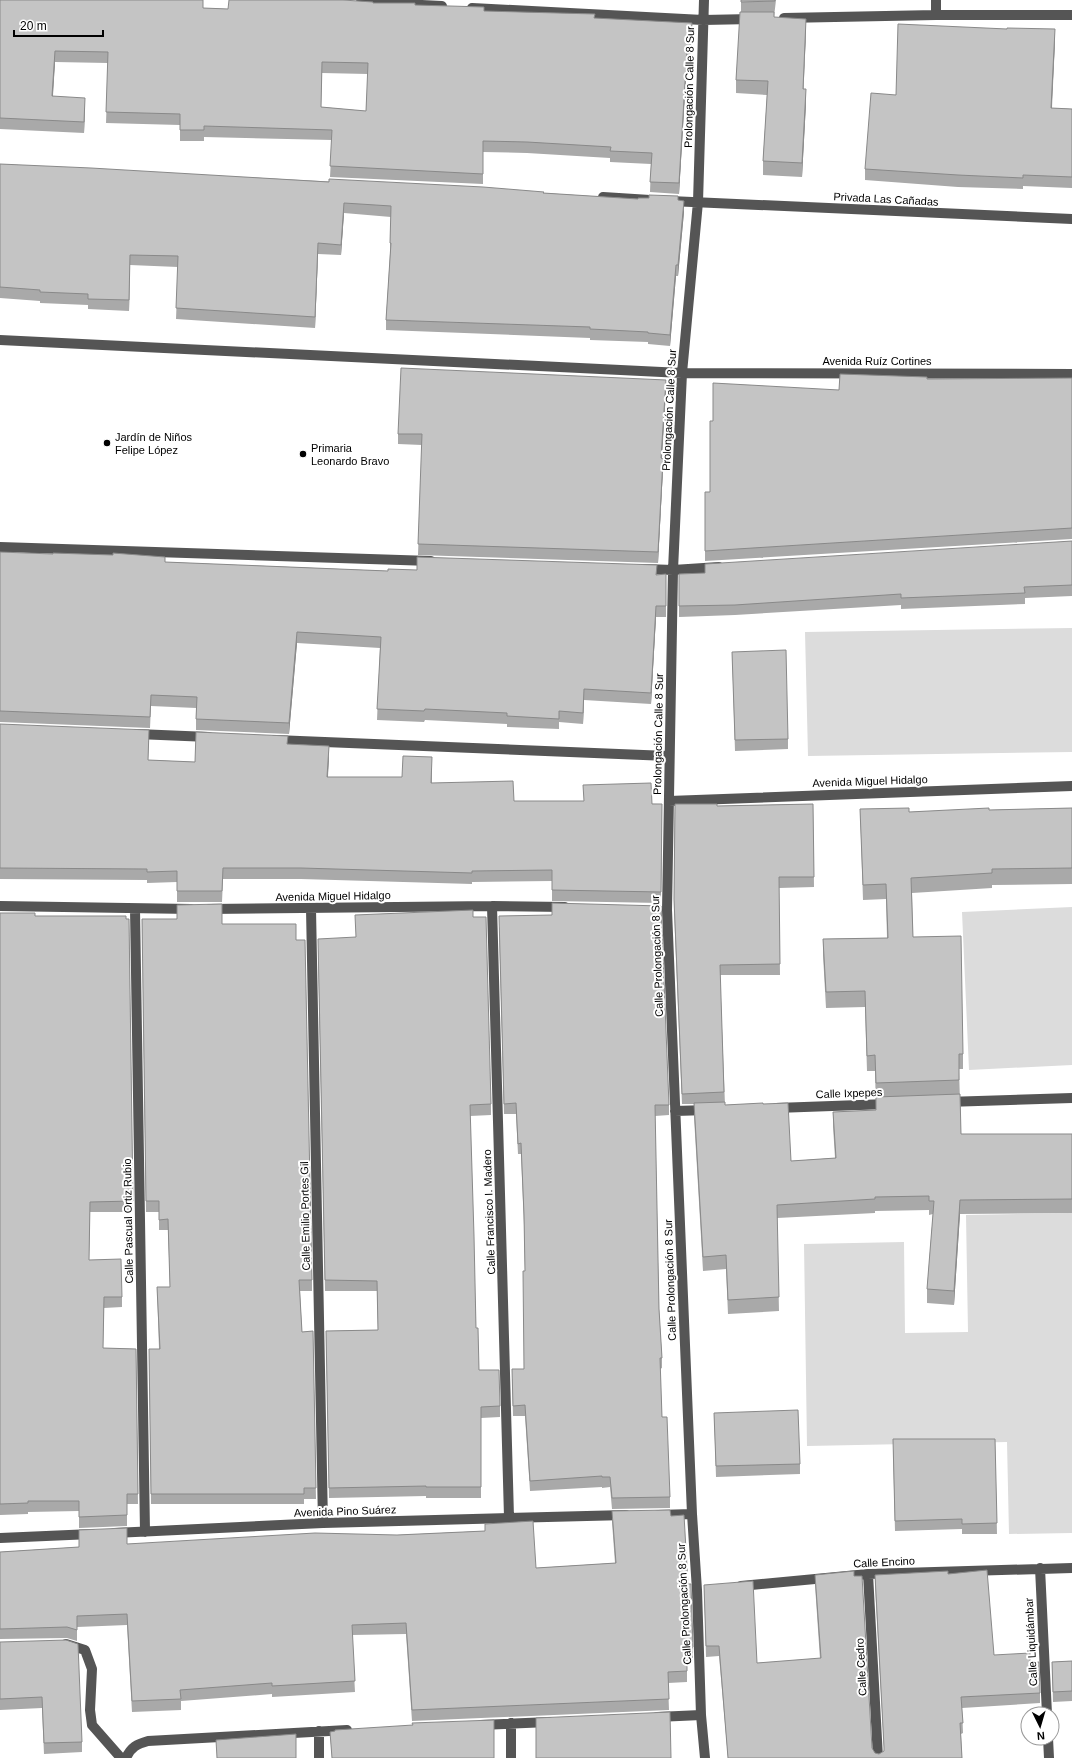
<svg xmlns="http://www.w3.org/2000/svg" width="1072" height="1758" font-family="Helvetica,sans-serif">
<rect width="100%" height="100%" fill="#fff"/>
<path fill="#dcdcdc" d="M1072,628v124l-264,4 -3,-124z
M1072,907v158l-103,5 -7,-158z
M1072,1213v320l-63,1 -2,-92 -200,4 -3,-202 100,-2 1,91 63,-1 -2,-117z"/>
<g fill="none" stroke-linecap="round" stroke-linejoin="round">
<path stroke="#555" stroke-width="10" d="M704,0l-6,202 -16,171 -9,197 -6,340 25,604 5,76 4,125 4,43
M361,2l81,4
M472,8l231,12 49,-1
M936,15v-15
M784,18l152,-3h136
M603,197l47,3
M670,201l402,18
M0,340l682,33 390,1
M0,547l431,14
M645,569l28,1 46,-3
M137,734l72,3
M275,740l393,16
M669,801l403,-15
M0,906l191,3
M492,906l17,611
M135,909l10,623
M209,909l283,-3 73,1
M311,909l12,614
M946,1102l126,-4
M776,1108l112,-4
M675,1111l33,-1
M658,1515l34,-1
M114,1533l209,-10 303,-8
M0,1538l92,-4
M1040,1568l7,146
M868,1574l10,184
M741,1586l127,-12 204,-6
M66,1644l19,6 7,19 -2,41 2,15 29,33
M657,1717l44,-2
M511,1723v35
M481,1725l68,-3
M319,1731v27
M1048,1738l1,20
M126,1758c5,-11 11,-14 22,-17l199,-11"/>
</g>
<path fill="#a9a9a9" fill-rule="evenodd" d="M0,0l228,9 145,-6 42,2 69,6 111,7 97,16 -2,26h-3l-8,134 -29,-2 1,-28 -41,-2v-4l-83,-5 -44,-1v32l-153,-7 2,-37 -128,-3v4h-24v-16l-74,-2 2,-60 -53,-1 -2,34 32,12 -1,25 -84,-4zM322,73l46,1 -2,37 -45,-4z
M741,0h35l-2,17 32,15 -3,57 3,14 -4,74 -39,-2v-14l4,-66 -31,-2v-13l5,-68z
M1055,41l-3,67 20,1v79l-49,-2v3l-65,-2 -93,-7v-11l31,-74z
M0,164l544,29 94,6 40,1 6,12 -6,64h-2l-6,70 -22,-2v-2l-58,-2v-2l-204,-8v-10l4,-66v-11l1,-26 -47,-4 -3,42 -23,-1 -3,74 -139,-9 2,-52 -48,-2 -1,46 -41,-2v-4l-48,-2v-2l-40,-3z
M1072,378v161l-367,22v-69h5l3,-71 126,-31 88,-11z
M666,391l-4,67 1,11 -5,94 -240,-8 4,-110 -24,-1v-10z
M1072,541v55l-47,2v6l-124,5v-4l-166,10 -56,2v-43l26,-1z
M0,552l165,10 223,9 29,-1 240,5 9,-1v43h-10l-5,87 -67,-4 -1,24 -24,-2v7l-52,-2v-3l-82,-4 -1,2 -47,-2 3,-72 -83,-5 -8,91 -93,-4v-22l-45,-2 -1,22 -150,-6z
M732,652l56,87v10l-53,2z
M0,724l149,17 -1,19 47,2 93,-18 41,13 -1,20h74l30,-9v15l82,18 148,3 -1,99 -109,-2v-20l-80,1v2l-171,-5h-78l-1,23h-45v-20l-30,1v-3l-147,-1z
M675,804l42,2 96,-2 1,83 -35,1 1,87h-60l5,130 38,-1 28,57 44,-3 -2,-32v-14l43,-2 -1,-39h-8l-2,-64 -39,1 -3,-53v-16l64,-1 -1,-39 -23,1 -3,-91 49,3 163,-4v76l-80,1v3l-80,5 1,44 50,117v15h-4l2,65h111v79l-112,1 -6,91 -27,-2v-14l6,-75 -4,1v-5l-54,1v2l-98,5 2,93 -51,3 -2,-45 -23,2 -9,-154v-13h-12l-8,-194z
M0,913l35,3 94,3 4,293h-43l-1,48 33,37v10l-18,1 -1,40 33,1 2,155h-11v22l-48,2v-17l-51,1v2l-28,1z
M473,917l18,187v11l-21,1 6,212 3,42 21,36v11l-19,1v80h-55v-2l-97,2 -3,-167 52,-1 -1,-39h-52l-7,-341 38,-13z
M142,919l80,5 74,16 16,340v11h-12l2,41 11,-1 3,168h-12v5h-153l-2,-155h10l-2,-62h13l-2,-57h-9v-18h-13z
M499,927l170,178v10l-14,1 4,193 3,49v10l-2,1 2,48 8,80v11l-58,1 -2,-22 -8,1v-1l-72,4 -5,-75h-12l-1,-36 12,-11 1,-98 -1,-46 -3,-71h-3l-2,-40h-12z
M714,1413l86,51v10l-84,3z
M995,1439l2,95h-35v-5l-67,2 -2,-81z
M612,1511l59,5 17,68 5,63v11h-6v24l-19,1 1,27 -257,11 -6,-87 -54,1 3,57 -83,5v-3l-91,7v9l-49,2 -5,-87 -50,2v14l-10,-3 -67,1v-87l127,-8 270,-9 88,-4v-7l51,44 79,-5 -3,-41z
M948,1574l46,81 36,8 10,30v10l-78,5 1,25 -2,1 1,24h-234l-9,-102 -13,1 -2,-72 53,78 63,-4 -5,-74v-10l57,173 3,5 4,1 5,-3v-2l-9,-164v-10z
M0,1642l82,100v10l-38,2 -2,-46 -42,2z
M1072,1661v40l-19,1 -1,-40z
M330,1732l164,26h-162z"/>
<path fill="#898989" d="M806,19v13l-3,70v-13z
M692,23v11l-2,26v-11z
M1055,29v12l-4,79v-12z
M687,49v11l-8,134v-11z
M55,51v11l-3,45v-11z
M806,89v14l-4,74v-14z
M85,98v10l-1,25v-11z
M684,201v11l-6,64v-11z
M344,203v10l-3,42v-10z
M318,243v11l-3,74v-11z
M130,255v10l-1,46v-11z
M676,265v11l-6,70v-11z
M666,380v11l-5,78v-11z
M663,459v10l-5,94v-11z
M656,606v11l-5,87v-11z
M297,632v11l-8,91v-11z
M584,689v11l-1,24v-11z
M329,746v11l-2,31v-11z
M960,1200v14l-6,91v-14z"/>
<path fill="#c4c4c4" stroke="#898989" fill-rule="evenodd" d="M0,0h203v8l25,1 1,-9h114l30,2v1h42v2l69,2v4l111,3 -1,4 98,5 -2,26h-3l-8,134 -29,-1 2,-29 -42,-2 1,-4 -84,-5 -44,-1v33l-153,-8 2,-36 -128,-4v4h-24v-16l-74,-2 2,-60 -53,-1 -3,45 33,2 -1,24 -84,-4zM322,62l46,1 -2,48 -45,-4z
M741,0h34v1l-34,1z
M740,12h34v5l32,2 -3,70h3l-4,74 -39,-2 5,-80 -32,-1z
M898,24l109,5v-1l48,1 -4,79 21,1v68l-49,-2v3l-65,-3 -93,-6 6,-76 25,2z
M0,164l91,4 238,14v-3l154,8 61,5 -1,1 95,6v-1h11v-3l29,1v4l6,1 -6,64h-2l-6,70 -22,-2v-1l-58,-3v-2l-204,-7 5,-77h-1l1,-37 -47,-3 -3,42 -23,-2 -3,74 -139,-9 2,-52 -48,-1 -1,45 -41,-1v-5l-48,-2v-2l-40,-3z
M401,368l265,12 -5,78 2,1 -5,93 -240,-8 4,-110h-24z
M840,374l87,3v2l145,-1v150l-367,23v-59h5v-71h3v-38l126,7z
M1072,541v44l-48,2 1,6 -124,5v-4l-166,11 -56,1v-32l26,-1v-9z
M0,552l53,2v-1l60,2v-2l52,4v5l223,9v-2l29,1v-13l240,8 -1,10 10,-1v32h-10l-5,87 -67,-4 -1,24 -24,-2v8l-52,-3v-3l-82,-4 -1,2 -47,-2 4,-72 -84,-5 -8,91 -93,-4 1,-22 -46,-2 -1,22 -150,-6z
M786,650l2,89 -53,1 -3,-88z
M0,724l149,6 -1,30 47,2 1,-30 92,4 -1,8 42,2 -2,31h75l1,-21 29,1 -1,26 82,-2 1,20h70l-1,-16 68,-2 1,21h10l-1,88 -109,-2v-20l-80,1v2l-171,-5h-78l-1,23h-45v-20l-30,1v-3l-147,-1z
M675,804h42v2l96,-2 1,73h-35l1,87 -60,1 4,127 -42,2 -8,-195z
M909,808v4l80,-4v2l83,-2v60l-80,1v4l-81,5 2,59 48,-1 2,118h-4v26l-83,3 -1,-28 -8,1 -2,-65 -39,1 -3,-53 65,-1 -2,-54 -23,1 -3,-76z
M552,903l109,3 8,199h-14l4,204 3,49h-2l2,59h5l3,80 -58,1 -2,-21h-8v-1l-72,5 -5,-76 -12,1 -1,-37h12l-1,-98h2l-1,-56 -3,-72 -3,1 -2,-41 -12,1 -5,-188 53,-1z
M222,904v20h74v16h9l7,340h-13l3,52 11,-1 3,157h-12v6h-153l-2,-145h11l-3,-62h13l-2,-68 -9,1v-19h-13l-4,-282h35v-14z
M473,910v7h13l5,187 -21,1 4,131 2,92h2l1,42h20l1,36 -19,1v80h-55v-1l-97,2 -3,-157 52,-1 -1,-49 -52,-1 -7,-341 38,-2 -1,-22z
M0,913h35v3h91v3h3l4,282 -43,1 -1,58 32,-1 1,38h-18l-1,51 33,1 2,145h-11v21l-48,2v-16h-51v2l-28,1z
M960,1094l1,40h111v65l-112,1 -6,91 -27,-2 7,-88h-5v-5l-54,1v2l-98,6 2,92 -51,3 -2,-45 -23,2 -9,-154 31,-1v3l38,-2v1l25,-1 3,58 45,-3 -3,-46 43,-2v-13z
M798,1410l2,54 -84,2 -2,-53z
M893,1439h102l2,84 -35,1v-5l-67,2z
M670,1510l1,6 13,-1 4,69h3l2,63h-6v24l-19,1 1,27 -257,11 -6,-87 -54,2 3,56 -83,5v-3l-92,7 1,9 -49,2 -5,-87 -50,2v14l-10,-3 -67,2v-77l79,-5v-17l48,-2v16l188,-11 82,2 88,-4v-7l48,-3 3,47 80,-5 -4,-52z
M987,1570l7,85 36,-2v10l9,-1 1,31 -79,4 2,26h-3l2,35h-234l-9,-112h-13l-2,-61 49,-4 4,82 64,-5 -6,-83 39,-4v5h8l10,172 3,5 4,1 5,-3v-4l-9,-172 73,-4v3z
M66,1640l12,4 4,98 -38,1 -2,-46 -42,2v-57z
M1072,1661v30l-19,1 -1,-30z
M670,1712l1,46h-135v-40z
M494,1720v38h-162l-2,-26 5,-1v-1l78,-5 -1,-2z
M296,1734v24h-79l-1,-18z"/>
<g fill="#000" stroke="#fff" stroke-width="1.5">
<circle cx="107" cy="443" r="4"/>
<circle cx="303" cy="454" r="4"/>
</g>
<g text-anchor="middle" stroke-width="4" stroke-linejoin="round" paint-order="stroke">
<g font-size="11" fill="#000" stroke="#fff">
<text transform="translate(689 87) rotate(-89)" y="4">Prolongación Calle 8 Sur</text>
<text transform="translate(886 199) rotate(3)" y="4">Privada Las Cañadas</text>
<text x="877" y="365">Avenida Ruíz Cortines</text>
<text transform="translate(669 410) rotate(-87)" y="4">Prolongación Calle 8 Sur</text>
<text transform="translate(658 734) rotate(-89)" y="4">Prolongación Calle 8 Sur</text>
<text transform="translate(870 781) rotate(-2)" y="4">Avenida Miguel Hidalgo</text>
<text transform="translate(333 896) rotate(-1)" y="4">Avenida Miguel Hidalgo</text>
<text transform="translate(657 956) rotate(-92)" y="4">Calle Prolongación 8 Sur</text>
<text transform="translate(849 1093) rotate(-2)" y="4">Calle Ixpepes</text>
<text transform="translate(489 1212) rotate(-92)" y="4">Calle Francisco I. Madero</text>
<text transform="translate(305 1216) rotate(-91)" y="4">Calle Emilio Portes Gil</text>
<text transform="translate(128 1221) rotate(-91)" y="4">Calle Pascual Ortiz Rubio</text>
<text transform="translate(670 1280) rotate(-92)" y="4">Calle Prolongación 8 Sur</text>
<text transform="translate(345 1511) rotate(-2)" y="4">Avenida Pino Suárez</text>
<text transform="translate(884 1562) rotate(-3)" y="4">Calle Encino</text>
<text transform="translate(684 1604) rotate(-93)" y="4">Calle Prolongación 8 Sur</text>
<text transform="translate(1031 1642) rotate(-93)" y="4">Calle Liquidámbar</text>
<text transform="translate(861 1667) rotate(-93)" y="4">Calle Cedro</text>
</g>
<g font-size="11" fill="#000" stroke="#fff" text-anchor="start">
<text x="115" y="441">Jardín de Niños<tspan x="115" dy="13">Felipe López</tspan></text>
<text x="311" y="452">Primaria<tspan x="311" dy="13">Leonardo Bravo</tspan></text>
</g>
</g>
<g transform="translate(1040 1726) rotate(175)"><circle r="19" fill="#ffffff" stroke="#999999"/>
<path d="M0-3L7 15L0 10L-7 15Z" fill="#000000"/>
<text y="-6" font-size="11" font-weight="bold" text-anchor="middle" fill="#000000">N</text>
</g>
<path d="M14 30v6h89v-6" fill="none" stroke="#000000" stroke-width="2"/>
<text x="20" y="30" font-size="12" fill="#000000" stroke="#ffffff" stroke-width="3" paint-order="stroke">20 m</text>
</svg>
